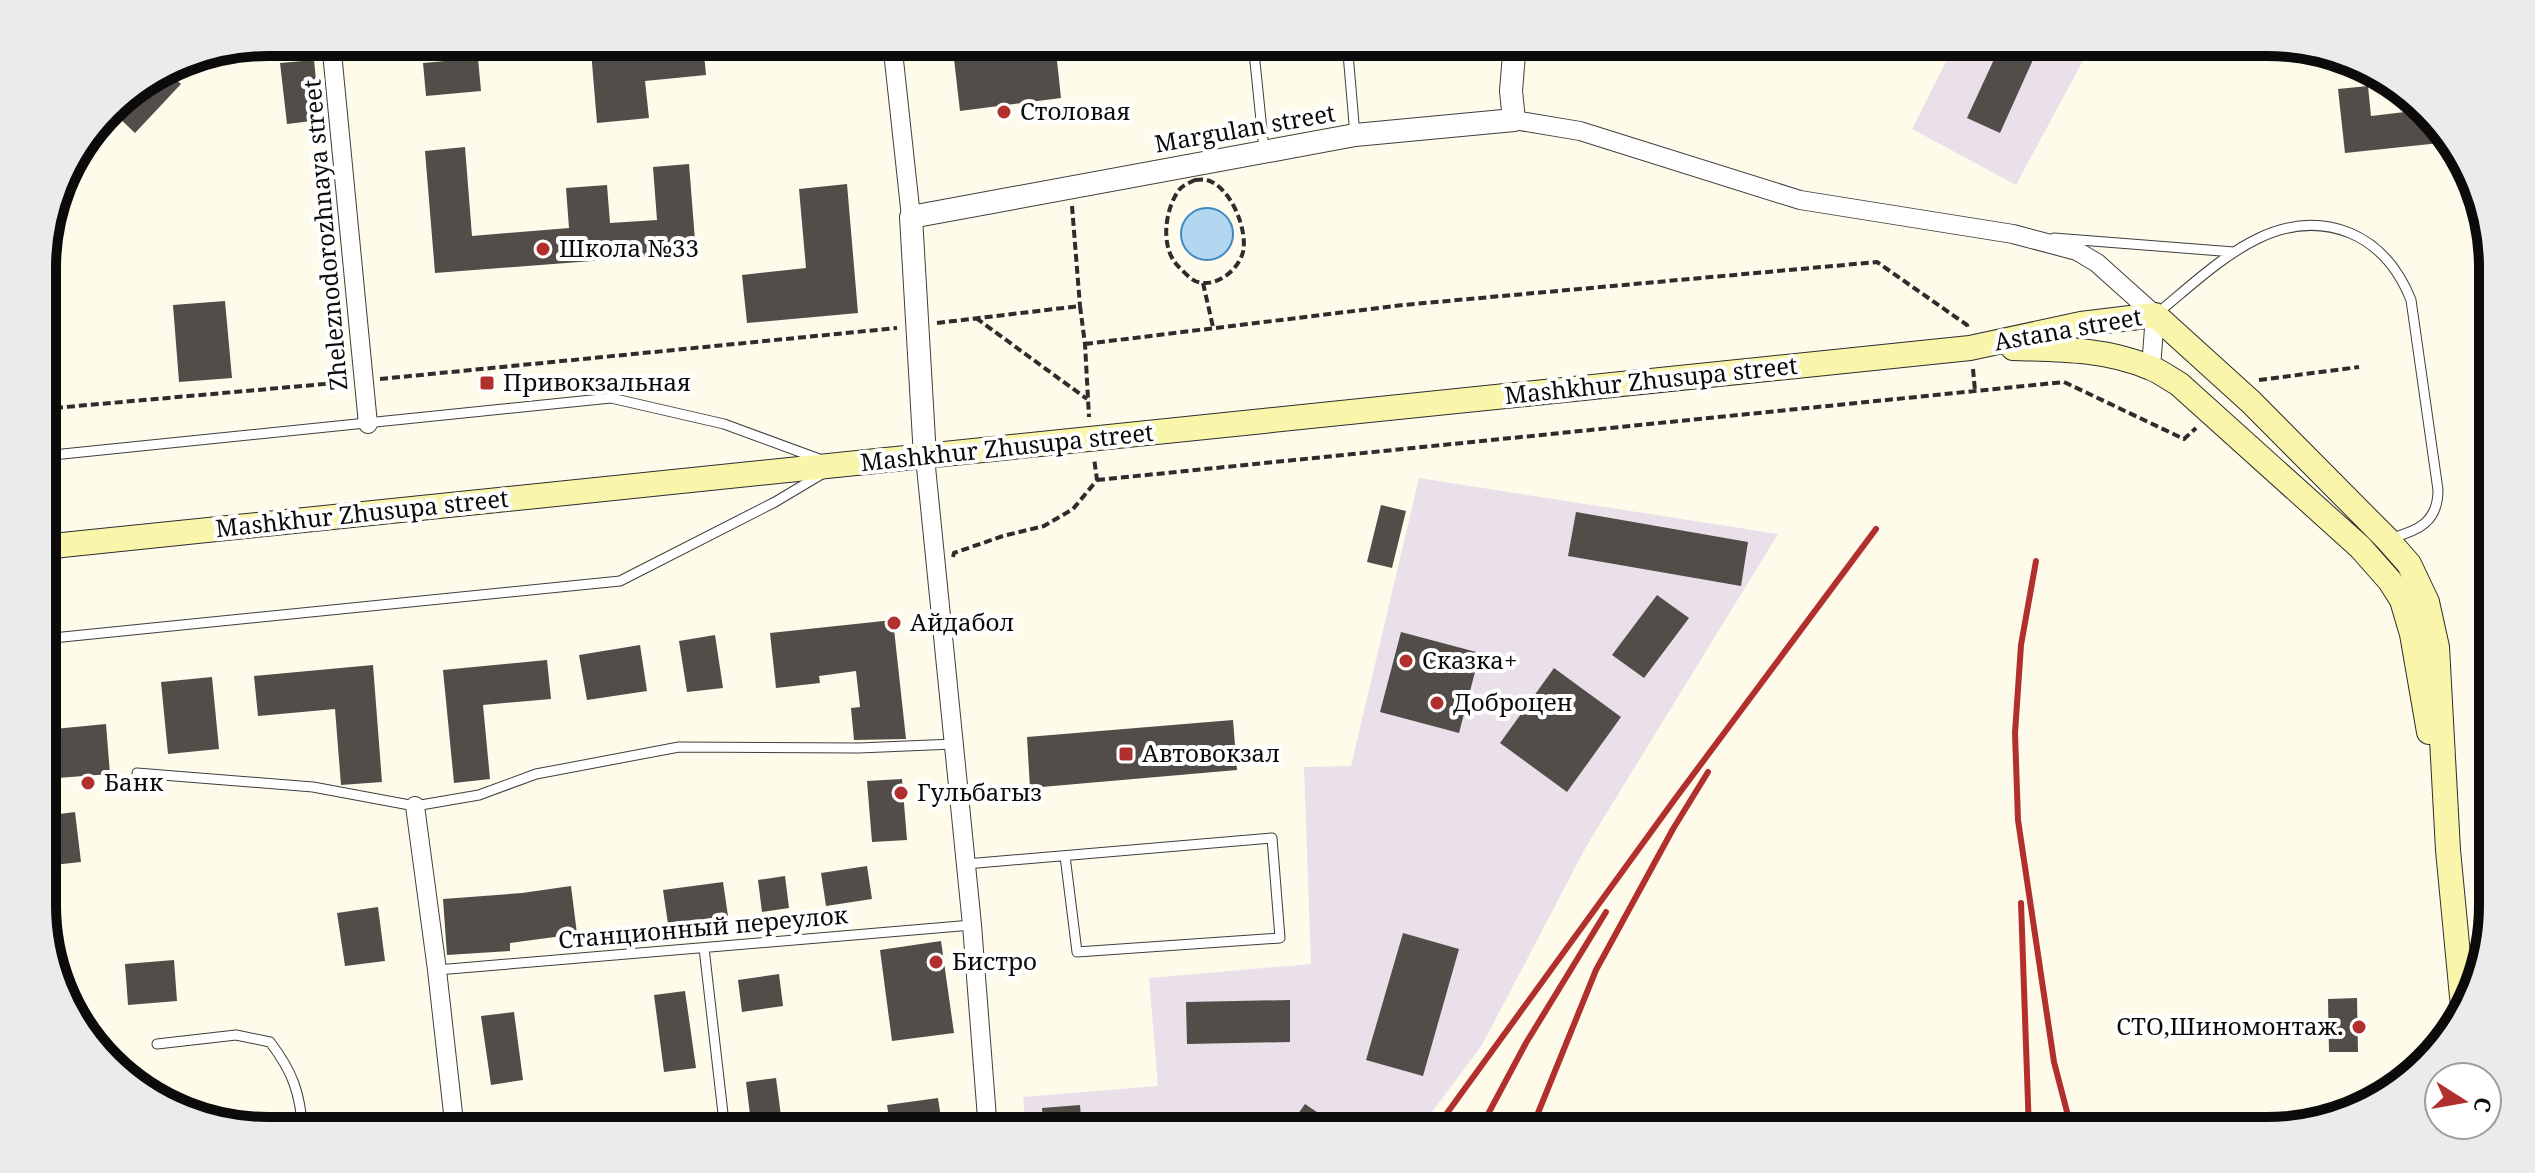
<svg xmlns="http://www.w3.org/2000/svg" width="2535" height="1173" font-family="'Noto Serif',serif">
<rect width="100%" height="100%" fill="#fefbeb"/>
<path fill="#e9e0ea" d="M1956,42h137l-77,143 -104,-56z
M1419,478l359,56 -191,311 -105,200 -64,86h-392l-3,-34 135,-11 -9,-108 162,-14 -7,-197 47,-1z"/>
<path fill="#b3d7f1" stroke="#3f87c3" stroke-width="2" d="M1181 234a26 26 0 1 1 52 0a26 26 0 1 1-52 0Z"/>
<path fill="#534d49" d="M661,42h42l3,33 -61,6 4,37 -52,5 -6,-72 70,-6z
M775,42h81v12l-79,7z
M952,42h103l6,56 -101,13z
M2002,42h39l-41,91 -33,-15z
M478,58l3,33 -55,5 -3,-33z
M314,60l6,60 -33,4 -7,-61z
M165,69l16,15 -46,49 -21,-20 27,-29z
M2368,86l3,30 34,-4 -2,-15 35,27 2,19 -95,10 -7,-64z
M465,147l7,89 97,-8 -3,-40 41,-3 3,38 47,-3 -4,-53 36,-3 7,89 -261,20 -10,-122z
M847,184l11,129 -111,10 -5,-48 64,-7 -7,-79z
M225,301l7,77 -53,4 -6,-77z
M1381,505l25,6 -14,57 -25,-6z
M1576,512l172,30 -7,44 -173,-30z
M1657,595l32,23 -45,60 -32,-23z
M893,620l13,119 -52,1 -3,-32 9,-1 -4,-36 -37,5 1,7 -44,5 -6,-55z
M1401,632l79,21 -21,80 -79,-21z
M715,635l8,53 -36,4 -8,-51z
M640,645l7,46 -60,9 -8,-45z
M547,660l4,39 -68,6 7,74 -36,4 -11,-113z
M373,665l9,117 -41,3 -6,-76 -77,7 -4,-40z
M1554,668l67,49 -54,75 -67,-49z
M212,677l7,72 -51,5 -7,-72z
M1233,720l4,50 -207,18 -3,-51z
M106,724l4,50 -66,5v-49z
M902,779l5,61 -35,2 -5,-61z
M75,812l6,50 -37,4v-50z
M867,866l5,33 -46,7 -5,-33z
M785,876l4,32 -27,4 -4,-32z
M723,882l5,34 -60,8 -5,-34z
M571,886l6,48 -67,9v8l-63,4 -4,-56 79,-6z
M378,907l7,54 -40,5 -8,-53z
M1403,933l56,16 -36,127 -57,-16z
M941,941l13,92 -62,8 -12,-91z
M174,960l3,41 -49,4 -3,-41z
M779,974l4,32 -41,6 -4,-32z
M685,991l11,77 -32,4 -10,-77z
M2357,998l1,54h-29l-1,-53z
M1290,1000v42l-103,2 -1,-42z
M514,1012l9,68 -32,5 -10,-69z
M776,1078l7,53h-31l-6,-49z
M938,1098l5,33h-52l-4,-26z
M1305,1104l40,27h-59z
M1080,1105l2,26h-38l-2,-23z"/>
<g fill="none" stroke-linecap="round" stroke-linejoin="round">
<defs>
<path id="service" d="M1253,42l11,108
M1347,42l8,93
M2054,238l180,14
M2155,315c55,-44 118,-113 195,-82 31,13 49,37 61,67l27,190c0,32 -20,41 -47,48
M43,456l568,-58 113,26 98,36
M43,639l577,-58 155,-79 47,-28
M137,773l176,14 102,19 64,-11 57,-21 143,-27 180,1 95,-4
M966,864l306,-26 8,100 -203,14 -12,-96
M704,948l21,183
M437,970l535,-45
M157,1044l79,-9 34,7c23,30 30,51 33,89"/>
<path id="minor" d="M331,42l37,382
M892,42l19,175
M1514,120l66,11 220,69 213,34 64,17 20,12 58,52 -4,53
M925,457l47,468 16,206
M415,806l22,164 18,161"/>
<path id="tertiary" d="M925,457l-14,-240 444,-82 159,-15 -3,-29 4,-49"/>
<path id="secondary" d="M2013,348c46,1 94,1 138,20 10,4 19,11 28,16l181,163 30,34 12,19 10,34 17,98
M43,547l1927,-199 111,-24 74,-9 96,87 136,137 22,25 18,38 10,45 11,203 15,157"/>
</defs>
<use href="#service" stroke="#3e3e3e" stroke-width="11"/>
<use href="#minor" stroke="#3e3e3e" stroke-width="20"/>
<use href="#tertiary" stroke="#3e3e3e" stroke-width="24"/>
<use href="#secondary" stroke="#2d2d2d" stroke-width="26"/>
<path stroke="#2d2d2d" stroke-width="4" stroke-dasharray="8 4" stroke-linecap="butt" d="M1195,180c4,0 8,-1 12,0 24,7 41,50 36,72 -5,19 -28,37 -48,29 -6,-3 -13,-11 -18,-16 -17,-19 -12,-56 2,-75 4,-5 10,-7 16,-10z
M1072,206l8,100
M1203,283l10,44
M976,318l111,81
M937,323l143,-17 5,38 4,73
M1085,344l318,-39 474,-43 90,63 1,4
M1973,369l2,22
M380,379l517,-51
M2259,380l100,-13
M43,409l304,-27
M1097,480l967,-98 120,57 12,-11
M953,557l1,-4 49,-17 41,-10 29,-17 24,-29 -3,-22"/>
<use href="#service" stroke="#fff" stroke-width="9"/>
<use href="#minor" stroke="#fff" stroke-width="18"/>
<use href="#tertiary" stroke="#fff" stroke-width="22"/>
<use href="#secondary" stroke="#f9f5aa" stroke-width="24"/>
<path stroke="#b12f2d" stroke-width="6" d="M2036,561l-15,84 -6,88 3,87 36,242 18,69
M2021,903l8,228
M1434,1131l241,-332 201,-270
M1479,1131l47,-88 80,-131
M1533,1131l5,-18 58,-143 77,-141 35,-57"/>
</g>
<g fill="#b12f2d" stroke="#fff" stroke-width="3">
<circle cx="1004" cy="112" r="8"/>
<circle cx="543" cy="249" r="8"/>
<rect x="479" y="375" width="16" height="16" rx="4"/>
<circle cx="894" cy="623" r="8"/>
<circle cx="1406" cy="661" r="8"/>
<circle cx="1437" cy="703" r="8"/>
<rect x="1118" y="746" width="16" height="16" rx="4"/>
<circle cx="88" cy="783" r="8"/>
<circle cx="901" cy="793" r="8"/>
<circle cx="936" cy="962" r="8"/>
<circle cx="2359" cy="1027" r="8"/>
</g>
<g text-anchor="middle" stroke-width="8" stroke-linejoin="round" paint-order="stroke">
<g font-size="24" fill="#0b0b0b" stroke="#fff" text-anchor="start">
<text x="1020" y="120">Столовая</text>
<text x="559" y="257">Школа №33</text>
<text x="503" y="391">Привокзальная</text>
<text x="910" y="631">Айдабол</text>
<text x="1422" y="669">Сказка+</text>
<text x="1453" y="711">Доброцен</text>
<text x="1142" y="762">Автовокзал</text>
<text x="104" y="791">Банк</text>
<text x="917" y="801">Гульбагыз</text>
<text x="952" y="970">Бистро</text>
<text x="2343" y="1035" text-anchor="end">СТО,Шиномонтаж.</text>
</g>
<g font-size="24" fill="#0b0b0b" stroke="#fff">
<text transform="translate(1245 129) rotate(-10)" y="8">Margulan street</text>
<text transform="translate(326 235) rotate(-95)" y="8">Zheleznodorozhnaya street</text>
<text transform="translate(2068 330) rotate(-10)" y="8">Astana street</text>
<text transform="translate(1651 381) rotate(-6)" y="8">Mashkhur Zhusupa street</text>
<text transform="translate(1007 448) rotate(-6)" y="8">Mashkhur Zhusupa street</text>
<text transform="translate(362 514) rotate(-6)" y="8">Mashkhur Zhusupa street</text>
<text transform="translate(703 928) rotate(-5)" y="8">Станционный переулок</text>
</g>
</g>
<path d="M0 0H2535V1173H0ZM268 56H2267A212 212 0 0 1 2479 268V905A212 212 0 0 1 2267 1117H268A212 212 0 0 1 56 905V268A212 212 0 0 1 268 56Z" fill="#ebebeb" fill-rule="evenodd"/>
<path fill="none" stroke="#0b0b0b" stroke-width="10" d="M268 56H2267A212 212 0 0 1 2479 268V905A212 212 0 0 1 2267 1117H268A212 212 0 0 1 56 905V268A212 212 0 0 1 268 56Z"/>
<g transform="translate(2463 1101) rotate(101)"><circle r="38" fill="#ffffff" stroke="#9d9d9d" stroke-width="2"/>
<path d="M0-6L14 30L0 20L-14 30Z" fill="#b12f2d"/>
<text y="-12" font-size="22" font-weight="bold" text-anchor="middle" fill="#0b0b0b">С</text>
</g>
</svg>
